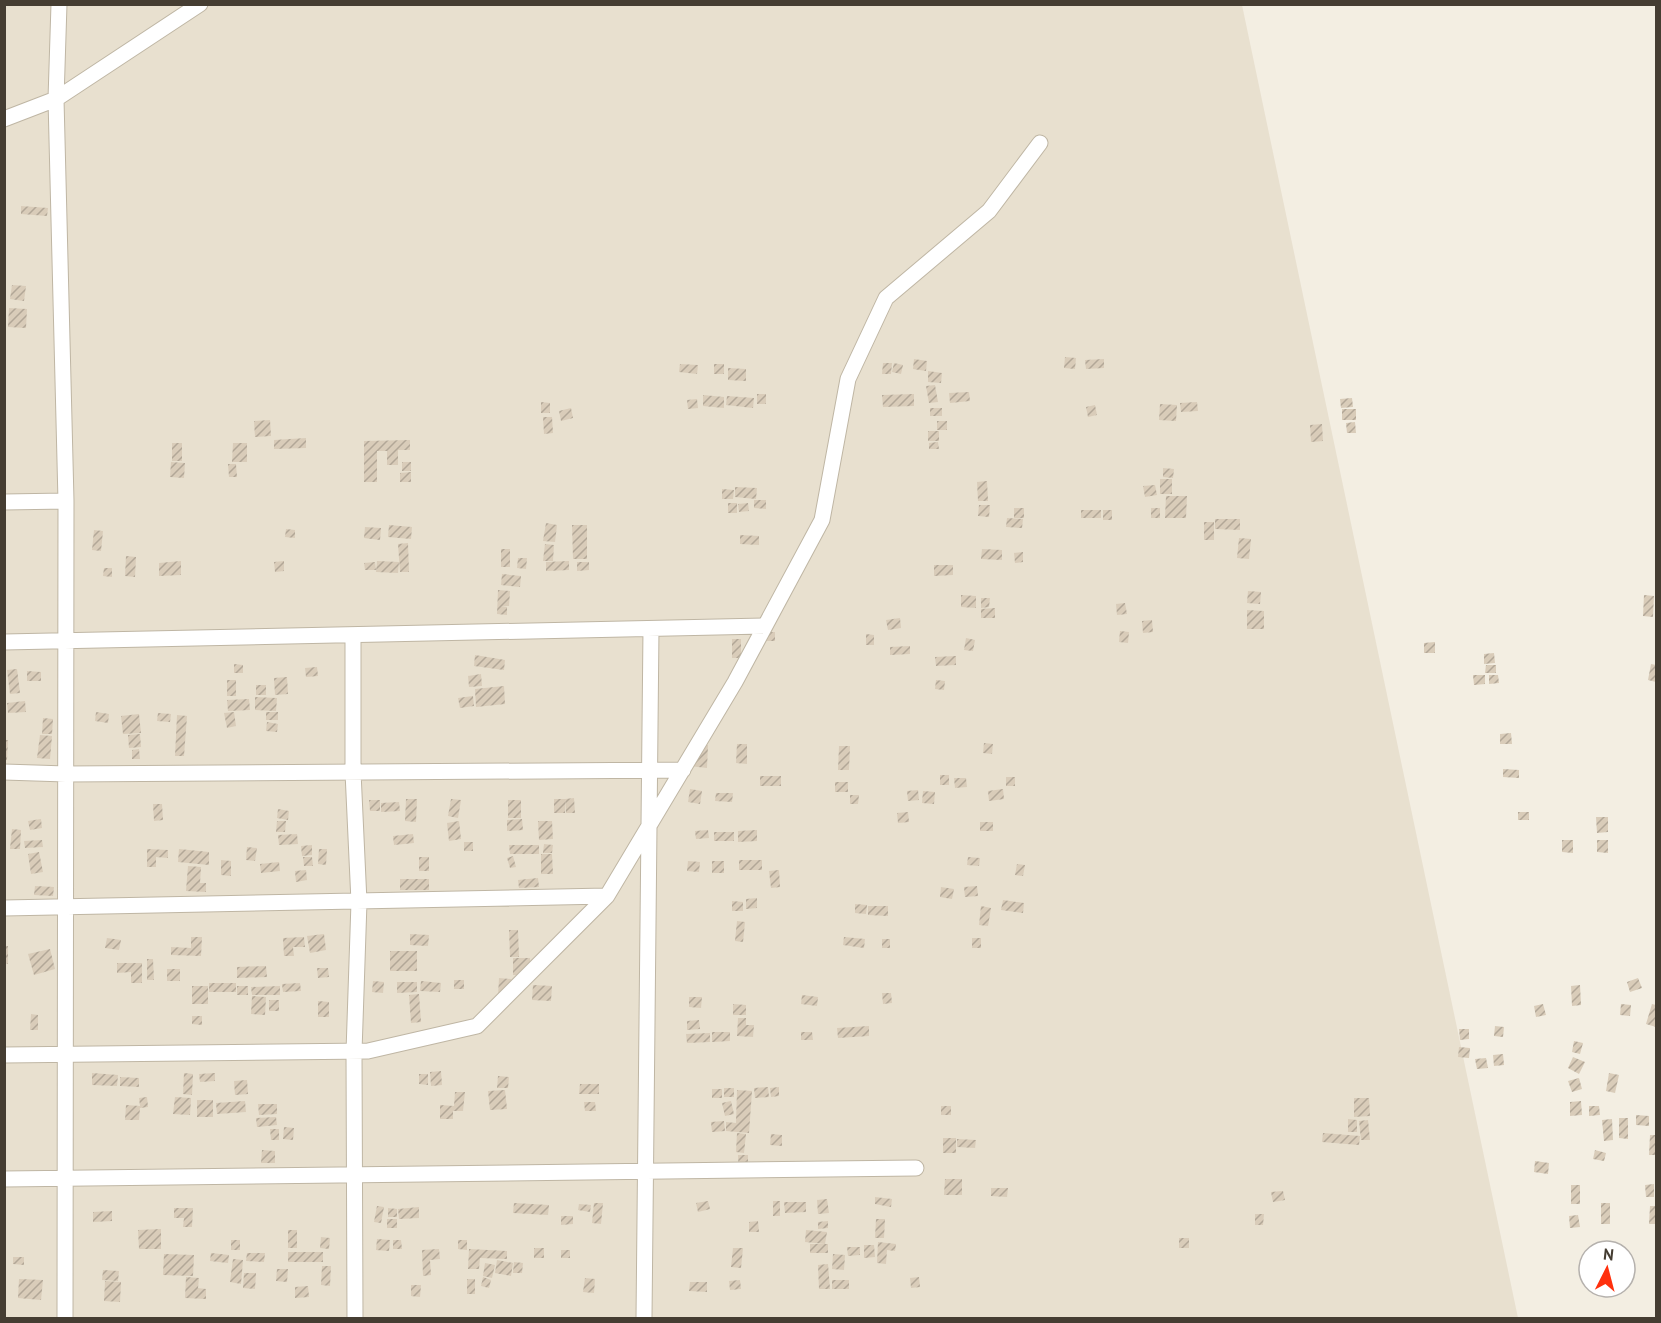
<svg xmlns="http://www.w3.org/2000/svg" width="1661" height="1323" font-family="'PT Sans',sans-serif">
<defs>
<pattern id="building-hatch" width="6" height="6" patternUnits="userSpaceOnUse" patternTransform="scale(1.5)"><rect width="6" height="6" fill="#d9ccb9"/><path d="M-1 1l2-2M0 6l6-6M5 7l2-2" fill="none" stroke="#b2a797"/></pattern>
</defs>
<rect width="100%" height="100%" fill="#f3eee2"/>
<path fill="#e8e0cf" d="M5,5h1237l276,1313h-1513z"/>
<path fill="url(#building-hatch)" d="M21,206l27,2 -1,8 -26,-2z
M12,285l14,1 -2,15 -14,-2z
M9,308l18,1 -1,19 -18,-1z
M1065,357l11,1 -1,11 -11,-1z
M914,359l13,2 -1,10 -13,-2z
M1104,359v9l-18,1 -1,-9z
M883,363h9l-1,11h-9z
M894,363l9,2 -2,9 -9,-2z
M680,364l18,1 -1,9 -18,-2z
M714,364h10v10h-10z
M728,368l18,1v12l-18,-1z
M928,371l14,2 -1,10 -13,-1z
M935,385l3,17 -9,1 -3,-17z
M969,392l1,9 -20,2 -1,-10z
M757,394h9v10h-9z
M914,394v12l-31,1 -1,-12z
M703,395l21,2v11l-21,-2z
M727,396l27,2 -1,10 -27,-3z
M1352,398l1,9 -12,1 -1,-9z
M697,399l1,9 -10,1 -1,-9z
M541,402l9,1v10h-9z
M1197,402l1,9 -17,1 -1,-9z
M1160,404l17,1 -1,16 -17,-1z
M1095,405l2,10 -9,2 -2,-10z
M571,408l2,10 -12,3 -2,-10z
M930,408h12v8h-12z
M1342,409h14v11h-14z
M543,417h9l1,16 -9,1z
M270,420l1,16 -16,1 -1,-16z
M937,421h10v9h-10z
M1355,422l1,11h-9l-1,-10z
M1322,424l1,17 -12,1 -1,-17z
M928,431h11v10h-11z
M306,438v10l-32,1v-9z
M410,440v10h-12v15h-11v-14h-10v31h-13v-41z
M938,442l1,7h-10v-6z
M172,443h10v18h-10z
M233,443h14v19h-15z
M171,462l14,1 -1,15 -14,-1z
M402,462h9v9h-9z
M228,464h8l1,13h-8z
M1163,468l11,1 -1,9 -10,-1z
M411,472v10h-11v-9z
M1160,479h12v15h-12z
M987,481l1,20h-10l-1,-19z
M1155,485l2,10 -12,2 -2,-11z
M735,487l22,1 -1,11 -21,-2z
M722,489l12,1 -1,9h-11z
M1166,496h21l-1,22h-21z
M754,500h12v9l-12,-1z
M728,503h9v10h-9z
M748,503l1,8 -10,1 -1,-8z
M979,505h11l-1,12 -11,-1z
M1014,508h10v10h-10z
M1151,508h9v10h-9z
M1081,510h20v8h-20z
M1103,510h9v10h-9z
M1007,518l16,1 -1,9 -16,-1z
M1215,519h25v11l-25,-1z
M1204,522h10v18h-10z
M546,523l11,2 -2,17 -12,-1z
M389,525l23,2 -1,12 -23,-2z
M572,525h15v34h-14z
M365,527l16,1 -1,12 -16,-2z
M286,529l9,1v8l-10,-1z
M94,530l9,1 -2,20 -9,-1z
M740,535l19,1v9l-19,-1z
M1239,538l12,1 -2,20 -12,-1z
M408,543l1,29h-9l-2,-28z
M545,544l9,1 -1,16h-10z
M501,549h9v18h-9z
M982,549l20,1v10l-21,-1z
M1023,552v10l-8,1 -1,-10z
M126,556l10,1 -1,20 -10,-1z
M518,558h9l-1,11 -9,-1z
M181,561v14l-22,1v-13z
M284,561v10l-9,1 -1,-10z
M377,561l22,1 -1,11 -22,-1z
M569,561v9l-23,1v-9z
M375,562l1,8h-11l-1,-7z
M577,562h12v8l-12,1z
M934,565h19v10l-19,1z
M104,568h8v9l-9,-1z
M502,574l19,2 -1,11 -19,-2z
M498,590l12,1 -1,15h-8l6,1v8l-10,-1z
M1248,591l13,1 -1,12 -13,-1z
M961,595l15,1v12l-15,-1z
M1644,595l10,1 -1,21 -10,-1z
M981,598h9l-1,9 -8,1z
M1125,603l2,11 -10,1 -1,-11z
M995,608v10h-14v-9z
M1247,610l17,1v18h-17z
M900,618l1,10 -13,2 -2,-10z
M1152,620l1,12 -10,1 -1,-12z
M1120,631l9,1 -1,11 -9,-1z
M765,632h10v9h-10z
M866,634l8,1v10h-8z
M966,638l9,2 -2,11 -9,-1z
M732,639h9v19h-9z
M1435,642v11h-11v-10z
M910,646v8l-20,1v-8z
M1494,653l1,10 -11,1v-10z
M475,655l30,5 -1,10 -30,-4z
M956,656v9l-20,1 -1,-9z
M234,664l9,1v8h-9z
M1651,664l5,1v17l-8,-2z
M1486,665h10v8h-11z
M317,667l1,9 -12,1 -1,-9z
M17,669l3,24 -10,1 -3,-24z
M27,671l14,1v9h-14z
M481,674l1,12 -13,1 -1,-11z
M1473,675h12v9l-11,1z
M1489,675h9l1,8 -10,1z
M287,677l1,17 -13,1 -1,-17z
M227,680h9v16h-9z
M936,680l9,1 -1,9 -9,-1z
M256,685h10v10h-10z
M504,686l1,18 -29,3 -1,-18z
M473,696l1,10 -14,2 -2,-10z
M255,697l22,1 -1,13 -21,-1z
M249,699l1,11 -22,1 -1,-11z
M25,701l1,11 -18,1 -1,-10z
M96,712l13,2 -1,9 -13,-2z
M234,712l2,14 -9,2 -3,-15z
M266,712h12v8h-12z
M158,713l13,1 -1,8 -13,-1z
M139,714l2,19 -18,1 -2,-18z
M177,715l10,1 -3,40h-9z
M43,718l10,1 -1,15h-10z
M267,722l11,2 -1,8 -11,-1z
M1511,733l1,11h-12v-10z
M140,734l1,13 -12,1 -1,-13z
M40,735l12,1 -2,23 -13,-1z
M4,740h4l-1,20h-3z
M984,743l9,1 -1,10 -9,-1z
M690,744l18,1 -1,23 -18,-2z
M737,744h10v20l-11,-1z
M839,746h11l-1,24h-11z
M139,749l1,10h-8v-9z
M1503,769l16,1v8l-16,-1z
M940,775h9v10h-9z
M760,776h21v10h-21z
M1006,777h9v9h-9z
M954,778h12l1,9 -12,1z
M835,782h13v10h-13z
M690,789l12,2 -2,13 -12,-2z
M1003,789l1,10 -15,2 -1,-10z
M918,790l1,10 -11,1 -1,-10z
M923,791l12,1 -1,12 -12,-1z
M716,793h17l-1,9 -17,-1z
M850,795h9l-1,9h-8z
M574,798l1,15h-9l-1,-14z
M406,799h11l-1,23 -11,-1z
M451,799l10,1 -3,18 -10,-2z
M554,799h11v14h-11z
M369,800h11v11h-10z
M508,800h13v18h-13z
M399,802l1,9 -19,1v-9z
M153,804h9l1,16 -9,1z
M278,809l11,2 -1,9 -11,-2z
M908,812l1,10 -11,1 -1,-10z
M1518,812h11v8h-11z
M1596,817h12v15l-11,1z
M41,819l1,9 -12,2 -2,-9z
M522,819l1,11 -16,1v-11z
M277,821h9l-1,11h-9z
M459,821l2,18 -12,2 -2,-18z
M538,821h14l1,18 -14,1z
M980,822h13v9h-13z
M12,829l9,1 -1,19h-10z
M708,830l1,8 -13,1 -1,-8z
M757,830v11l-19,1v-11z
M714,832h20v9h-20z
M297,834l1,10 -19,1 -1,-10z
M413,834l1,9 -20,2 -1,-9z
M42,840l1,7 -18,1 -1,-7z
M1562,840h11v13l-11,-1z
M1597,840h11v13l-11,-1z
M464,842h9v9h-9z
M544,844l9,1 -1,8h-9z
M312,845v10l-10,1 -1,-10z
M509,845h30v9h-29z
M247,847l10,1 -2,13 -9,-1z
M147,849l21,1v8l-12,-1v10h-9z
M179,849l30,3v13l-31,-3z
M319,849h8l-1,16 -8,-1z
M39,852l4,20 -12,2 -3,-20z
M541,854h11l1,20h-12z
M513,856l3,11 -6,1 -3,-10z
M303,857h9l1,9h-9z
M419,857h10v14h-10z
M968,857l12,1 -1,8 -12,-1z
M221,860l10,1v15l-10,-1z
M739,860h23v10h-23z
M688,861l12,1 -1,10 -12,-1z
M712,861h12v12h-12z
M279,862l1,9 -19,2 -1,-9z
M1017,864l8,1 -2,11 -8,-1z
M188,866l13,1 -1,16h6v9l-20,-1z
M306,870l1,10 -11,2 -1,-11z
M779,870l1,17 -9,1 -2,-17z
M538,878l1,9 -20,1 -1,-8z
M400,879h29v11h-29z
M35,886l19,1 -1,9 -19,-1z
M977,886l1,10 -13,1 -1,-10z
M941,887l13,2 -2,10 -12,-2z
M757,898v10l-11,1v-10z
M1003,900l21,3 -1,10 -22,-3z
M732,901l11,1v9h-11z
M855,904l12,1 -1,9 -11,-1z
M868,906h20v10l-20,-1z
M981,906l10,2 -3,18 -9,-1z
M737,921l8,1 -2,20 -8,-1z
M509,930h9l1,27h-9z
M324,934l2,16 -16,3 -3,-17z
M410,934l19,1 -1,11 -18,-1z
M191,937h11l-1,19 -30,-1v-8l20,1z
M304,937l1,10h-12l1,9h-10l-1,-18z
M844,937l21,2 -1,9 -21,-3z
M107,938l14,2 -2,10 -14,-2z
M972,938h9v10h-9z
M882,939h8v9h-8z
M4,946h4v18h-4z
M50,949l5,20 -21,6 -6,-21z
M390,951h27v20h-27z
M513,958h17v17h-17z
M147,959h6l1,21h-7z
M117,963h25v20h-11v-11l-14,1z
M266,966l1,11 -30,1v-11z
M317,968h11l1,9 -11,1z
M167,969h13v12h-13z
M499,978l12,1 -1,10h8v8l-20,-1z
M1638,978l4,10 -12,4 -3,-10z
M454,980h10v9h-10z
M373,981l11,1 -1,11 -11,-1z
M421,981l20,2 -1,9 -20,-1z
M397,982h20v10l-20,1z
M209,983h27v9h-27z
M300,983l1,8 -18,1 -1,-8z
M533,985l19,1 -1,15 -19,-1z
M1580,985l1,20 -9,1 -1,-20z
M192,986h16v18h-16z
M237,986h11v9h-11z
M280,986v9h-28l-1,-8z
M882,993h9l1,10 -9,1z
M419,994l2,28 -10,1 -2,-28z
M802,995l16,2 -1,9 -16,-2z
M252,996l14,1 -1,18 -14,-1z
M689,997h13l-1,11 -12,-1z
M269,1000h10v11h-10z
M318,1001l11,1v15h-11z
M733,1004l13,1v10h-13z
M1543,1004l3,11 -10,2 -2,-11z
M1621,1004l10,1 -1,11 -10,-1z
M1652,1004l4,1v22l-10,-3z
M31,1014l7,1v15h-8z
M192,1016h10v9l-10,-1z
M738,1018h8v7h8l-1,12 -16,-1z
M699,1020l1,9 -13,1v-9z
M869,1026v10l-31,2 -1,-10z
M1495,1026l9,1 -1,10 -9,-1z
M1459,1029h10v10l-9,1z
M712,1032h18v9l-18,1z
M801,1032h11l1,8h-12z
M710,1033v9l-23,1 -1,-9z
M1574,1041l9,2 -3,11 -8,-2z
M1459,1047l11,1 -1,10 -11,-1z
M1503,1054l1,11 -10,1 -1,-11z
M1573,1057l12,5 -6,12 -11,-6z
M1486,1058l2,10 -11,1 -2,-10z
M441,1071l1,14 -11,1 -1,-14z
M92,1073l26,2 -1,11 -25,-1z
M184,1073l9,1 -1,21 -9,-1z
M215,1073v8l-15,1 -1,-8z
M1609,1073l10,2 -4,18 -9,-2z
M419,1074h9v11l-9,-1z
M498,1076l11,1 -1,11h-11z
M120,1077l19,1v9l-19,-1z
M1579,1078l3,11 -10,3 -4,-11z
M247,1080l1,14 -13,1 -1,-14z
M580,1084h19v10h-20z
M768,1087l1,10 -14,1 -1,-10z
M779,1087v9l-8,1 -1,-9z
M724,1088h10v9h-10z
M712,1089h10v9h-10z
M505,1090l2,19 -17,1 -2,-19z
M737,1090l15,1 -3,42 -23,-2v-9l10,1z
M455,1092h10l-2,19h-10v8h-13v-14l14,1z
M147,1097l1,10 -8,1 -1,12h-14l1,-15 14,1 -1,-8z
M175,1097l16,1 -1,17 -17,-1z
M1354,1098h15l1,18 -16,1z
M197,1100h16v17h-16z
M245,1101l1,11 -29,2 -1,-11z
M731,1101l3,13 -9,2 -3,-13z
M1581,1101l1,14 -12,1v-14z
M584,1102h11l1,9h-11z
M258,1104h19v10l-18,1z
M941,1106h10v9h-10z
M1589,1106h10l1,9 -11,1z
M1636,1115l13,1v10l-13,-1z
M276,1117l1,8 -20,2 -1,-9z
M1619,1118h9v21l-9,-1z
M1348,1119l9,1v12h-9z
M1612,1119l1,21 -9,1 -2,-21z
M1368,1120l2,20h-9l-2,-19z
M724,1121l1,10 -13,1 -1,-10z
M284,1127l10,1 -1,12 -10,-1z
M270,1129h9v11h-8z
M737,1133l9,1 -2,19 -8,-1z
M1323,1133l37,3 -1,9 -37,-3z
M771,1134l11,1v11l-12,-1z
M1650,1135h6v20h-7z
M943,1138h13v15h-13z
M957,1139l19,1 -1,8 -18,-1z
M262,1150l13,1v12h-14z
M1595,1150l11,3 -2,8 -11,-2z
M738,1155h10v21l-9,1z
M1535,1161l14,2 -1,11 -14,-2z
M945,1179h17v16h-18z
M1654,1184v13h-8l-1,-12z
M1571,1185h9v19h-9z
M991,1188h17l-1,9 -16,-1z
M1283,1191l2,9 -12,2 -2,-10z
M875,1197l17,2 -1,8 -16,-3z
M827,1199l2,14 -11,1 -1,-14z
M708,1201l2,8 -12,3 -2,-9z
M773,1201h7v15h-7z
M784,1202h22v10l-21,1z
M514,1203l35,2 -1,10 -35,-2z
M594,1203h9l-2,21 -9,-1z
M1601,1203h9v21h-9z
M579,1204l12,1 -1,7 -12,-2z
M377,1206l7,1 -3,16 -7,-1z
M1650,1206h6v18h-7z
M419,1207v11l-20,1 -1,-10z
M174,1208h19l-1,19h-9l1,-9h-10z
M388,1208l9,1v8h-9z
M112,1211v10l-19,1v-10z
M1255,1214h9l-1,11h-8z
M1578,1215l2,12 -10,1 -1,-12z
M561,1216h12v8l-12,1z
M387,1219h10v9h-10z
M876,1219h9l-1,19h-9z
M758,1221l1,11h-10v-10z
M828,1221v7l-10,1v-7z
M161,1229v20h-22l-1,-19z
M288,1230h9v18h-9z
M806,1230l21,2 -2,12 -20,-2z
M321,1237l9,1 -1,11 -9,-1z
M1179,1238h10v10h-10z
M377,1239l13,1 -1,11 -13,-1z
M231,1240h9v10h-9z
M393,1240h8l1,9h-9z
M458,1240h9v10l-9,-1z
M878,1242l18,2 -1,7 -8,-1 -1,14 -9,-1z
M810,1244h18v9h-18z
M864,1245h10l1,12 -11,1z
M847,1247h13v8l-12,1z
M534,1248h10v10h-10z
M733,1248h10l-2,20 -10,-1z
M439,1249l1,10 -10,1 1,15 -8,1 -1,-26z
M469,1249l38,2v8l-27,-1 -1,11h-11z
M561,1250h9v8h-9z
M288,1252h35v10h-35z
M211,1253l18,2 -1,8 -18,-2z
M247,1253h18l-1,9 -18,-1z
M164,1254l30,1 -1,21 -30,-1z
M833,1254l12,1 -1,15 -12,-1z
M13,1257h11v8l-11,-1z
M233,1259l10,1 -2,24 -11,-2z
M497,1260l16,3 -2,13 -16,-3z
M514,1262l9,1 -1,10h-9z
M485,1263l10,2 -3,13 -9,-2z
M828,1264l2,25h-11l-1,-24z
M322,1266h9l-1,20 -9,-1z
M277,1269h11l-1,13 -11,-1z
M103,1270l16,1 -1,10 -16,-1z
M244,1273h12l-1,16 -12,-1z
M186,1277l13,1 -1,10 8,1v10l-21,-1z
M483,1277l8,3 -2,8 -8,-2z
M919,1277l1,10 -9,1 -1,-10z
M585,1278l10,1 -1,14 -11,-1z
M19,1279l24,1 -2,20 -23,-2z
M467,1279h8v15h-8z
M740,1280l1,9 -11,1 -1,-9z
M832,1280h17v9h-17z
M105,1281l16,1 -1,20 -16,-1z
M690,1282h17v10l-18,-1z
M411,1285h10l-1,12 -9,-1z
M308,1286l1,11 -14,1v-11z"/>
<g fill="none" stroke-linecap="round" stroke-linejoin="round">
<defs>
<path id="minor" d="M59,4l-3,95 10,402 -1,817
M4,119l52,-20 144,-95
M4,502l62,-1
M353,635v137l6,130 -5,150 1,266
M4,642l761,-16
M4,772l62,2 617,-4
M4,908l603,-12
M4,1055l364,-4 109,-25 130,-130 128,-214 87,-162 26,-141 38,-81 103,-87 51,-68
M4,1179l912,-11
M644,1318l7,-689"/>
</defs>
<use href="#minor" stroke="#bfb6a4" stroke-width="17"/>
<use href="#minor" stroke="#fff" stroke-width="15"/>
</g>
<rect width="1661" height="1323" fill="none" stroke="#453d32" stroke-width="12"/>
<g transform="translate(1607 1269) rotate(6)"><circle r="28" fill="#ffffff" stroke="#b5b1ad" stroke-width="1.5"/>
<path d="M0-4.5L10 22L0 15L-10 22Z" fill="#ff300d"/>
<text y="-9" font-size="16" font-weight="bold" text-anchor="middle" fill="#453d32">N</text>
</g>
</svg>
